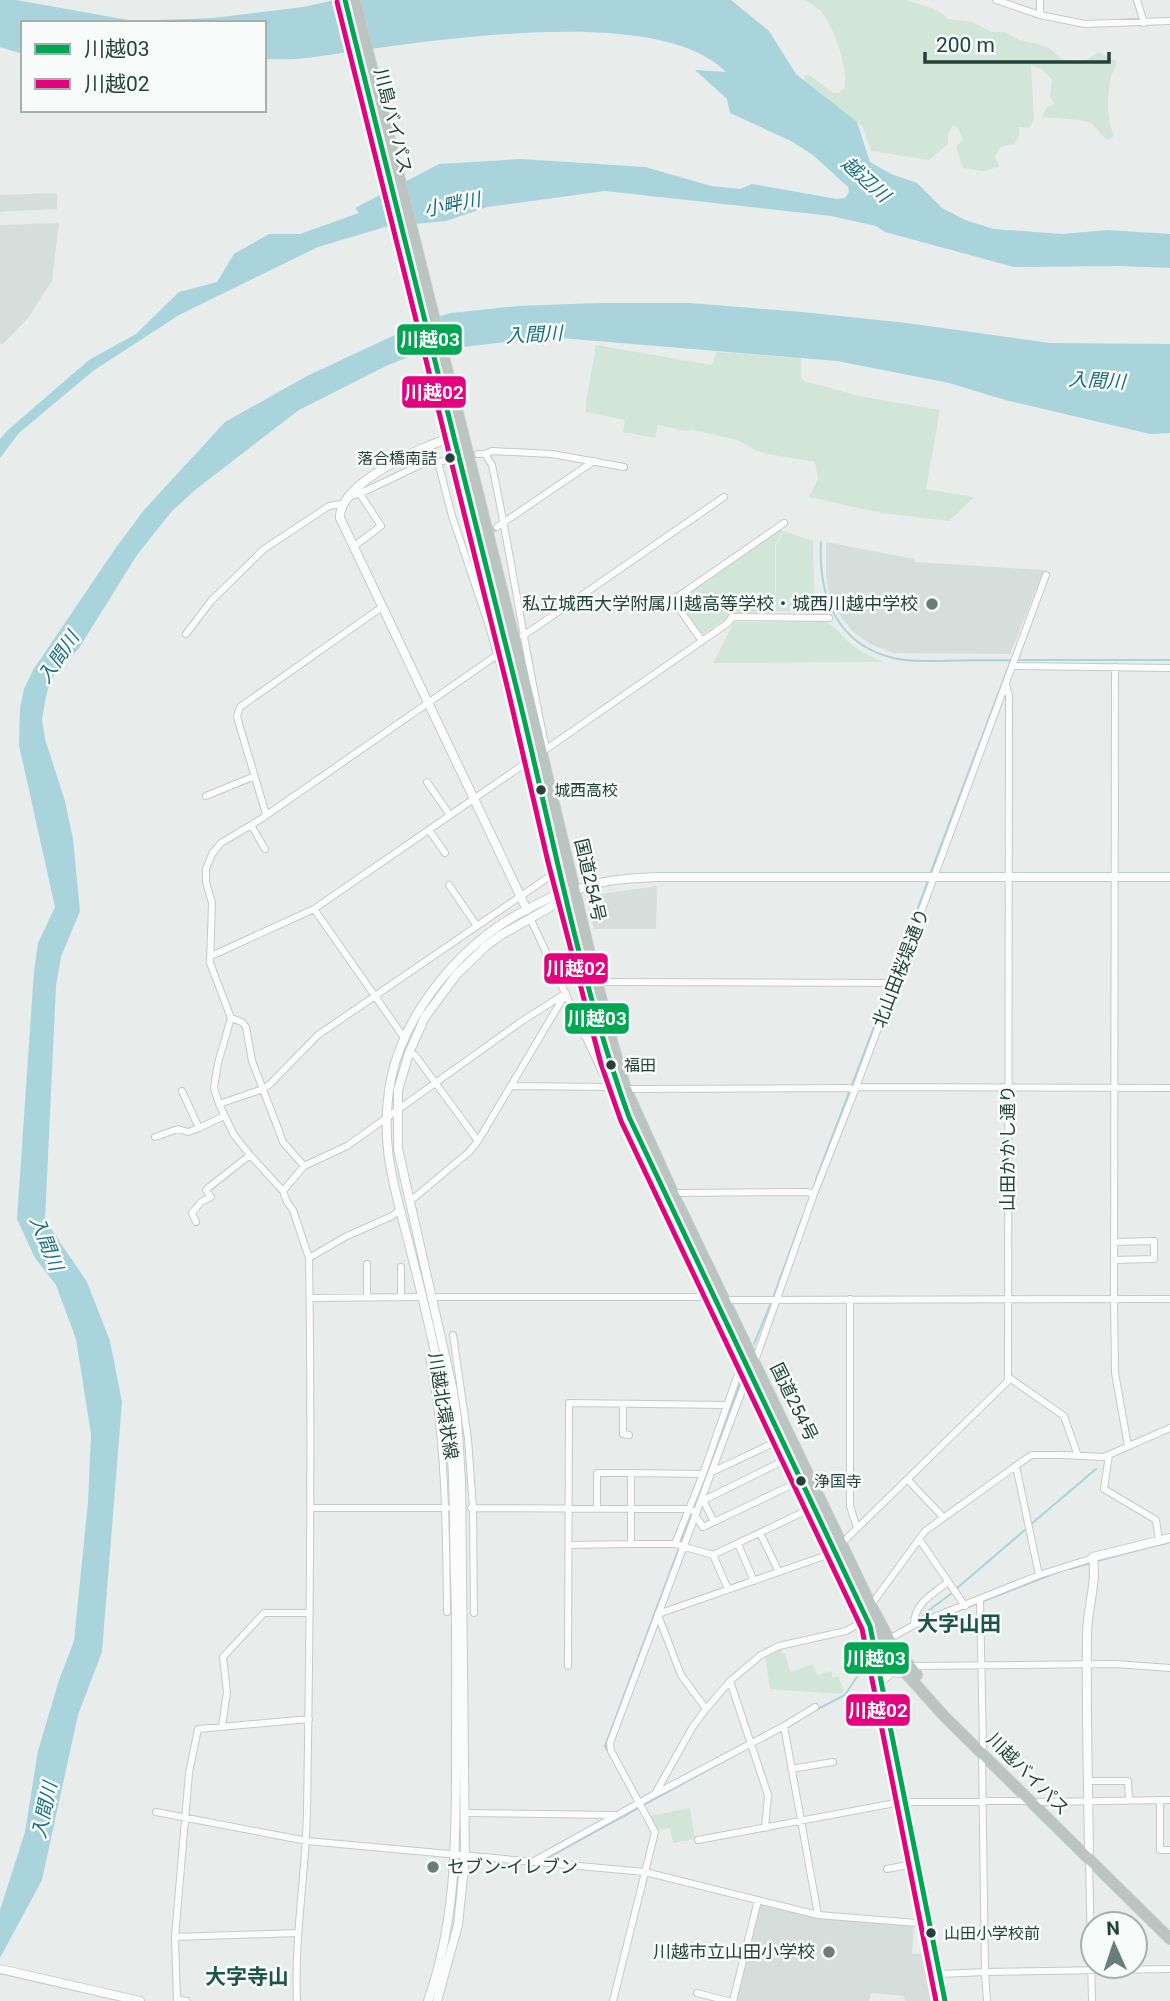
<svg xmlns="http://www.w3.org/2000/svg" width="1170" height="2001" font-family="Roboto,'Noto Sans JP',sans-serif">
<rect width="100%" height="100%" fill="#e8edeb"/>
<path fill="#d6dedb" d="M57,193v16l-57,3v-17z
M59,223l-7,58 -24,37 -25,26h-3v-119z
M826,542l88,17 1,3 129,8 -34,84 -117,-1 -23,-9 -18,-13 -14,-18 -9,-17 -3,-20z
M657,886l-1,43h-62l-5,-19 5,-15z
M762,1903l58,14 94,7 -2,30 19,-1 9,48h-35l-1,-5 -33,-3 -2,8h-131l-2,-3 23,-94z"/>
<path fill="#d1e6d8" d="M805,0h101c14,5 31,7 42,19l25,3 19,10h13l15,8 22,5 7,3 14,12 15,2 10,-3 11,-7 17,9c1,8 -3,9 -5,16 -4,21 -5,39 3,59l-7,4c-6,-5 -10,-12 -15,-16 -5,-5 -40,-6 -50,-7l4,-9 8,-4 -4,-8 2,-17 -9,-9 -12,-5 3,53 -4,10 -11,-1v9l-5,8 -13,3 -6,9 4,11 -16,4 -20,-3 -7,-21 7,-7 -5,-12 -5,-3 -5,9v10l-19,16 -58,-9 -8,-24 -22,-17 -38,-24 2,-11 3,-1 24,18 5,1 8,-5c2,-22 -9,-56 -22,-74 -4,-6 -12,-10 -18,-14z
M596,345l116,20 5,-13 84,6v19l3,4 55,15 81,14 -14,79 48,8 -25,24 -68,-8 -72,-16 9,-18 -3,-17 -47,-8 -11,-3 -20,-11 -44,-10 -6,1 -29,-6 -3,13 -32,-6 2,-12 -39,-8v-10z
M780,529l3,2 -8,14v67l-45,1 -3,5 -25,17 -3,-1 -21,-34z
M784,531l29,10 2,70h-39v-66z
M734,622h90c13,4 17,14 27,22 10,8 21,13 32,18l-170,1z
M781,1648l1,6 3,-1 5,19 23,-8 4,11 15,-4v7l6,-2 6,15 -4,3 -70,-5 -5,-33z
M690,1808l5,31 -22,4 -3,-15 -14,2 -7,-14z"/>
<path fill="#a9d4db" d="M0,0h16l118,21 79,-3 90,-11 32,-7h396l38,31 27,43 61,48 13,40 21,12 26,9 25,25 23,12 29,9 68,5 46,-4 62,4v34l-51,-2 -105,1 -129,-35 -9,-6 -45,-10 -226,-25 -118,16 -41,14 -61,6 -67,20 -139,68 -86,56 -74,62 -19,25v-19l9,-10 80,-69 47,-26 43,-42 38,-10 17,-28 35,-20h31l59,-21 -4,-5 84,-44 82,-5 124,8 66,19 29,3 12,-5 85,15 8,-1 4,-6 -1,-5 -35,-32 -22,-14 -61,-28 -3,-14 -32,-29 31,2c-71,-72 -313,-28 -419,-14 -14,2 -29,1 -43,1v-36h-241v31l-23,-7z
M599,303h91l112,9 105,11 143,20 120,1v89l-20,1 -145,-34 -56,-17 -112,-22 -276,-23 -39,2 -84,10 -22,4 -30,12 -87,44 -104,80 -23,21 -35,44 -58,93 -27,30 -5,14 -5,27 3,20 20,62 8,38 7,72 -19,46 -5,29 -11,234 42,62 23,59 12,61 -20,250 -24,63 -36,165 -42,78v-48l25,-78 13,-81 21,-71 15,-39 14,-139 3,-68 -15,-95 -20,-54 -21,-27 -18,-39 17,-248 4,-28 17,-36 -36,-162 1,-37 4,-19 9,-19 82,-121 29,-39 81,-88 82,-46 122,-57 22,-6 66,-7z"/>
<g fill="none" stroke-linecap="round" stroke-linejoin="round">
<path stroke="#a9d4db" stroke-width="2" d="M821,542c-3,53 15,102 72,116 15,4 32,3 48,3 23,-1 46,-1 70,-1
M1016,660h154
M930,874l81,-214
M892,980l36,-100
M816,1179l74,-194
M773,1298l29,-80
M754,1344l17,-41
M694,1508l49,-132
M1030,1525l66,-56
M1097,1561l72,-19
M1070,1569l21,-6
M956,1589l70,-60
M968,1607l93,-36
M952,1613l11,-4
M919,1621l5,-7 28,-21
M810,1713l35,-18 25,-38
M607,1750l-2,-4 87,-233
M549,1857l195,-107"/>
<path stroke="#c1cbc8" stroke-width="6" stroke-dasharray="6 3" stroke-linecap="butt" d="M470,546l27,-19"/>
<defs>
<path id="street" d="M996,0l44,15 45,9 85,-3
M1040,0v15
M1137,0l7,23
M478,454h7l7,11c20,94 33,189 54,283
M485,454l7,-3 60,3 72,13
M438,462l14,54 36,107 24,83 8,-2
M347,497c9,1 70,-32 85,-37l6,2 9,-2
M497,527l97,-66
M353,547l28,-21 -21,-32
M186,634l25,-33 53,-52 65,-43 13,-2
M523,636l201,-139
M702,641l-29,-41 111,-77
M1012,666l158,2
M1115,667l-1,632 1,74 13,73
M542,752l160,-111 26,-18 4,-6 97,1
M427,782l23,33
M206,796l49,-20
M266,814l-27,-90 -2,-8 3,-9 142,-100
M251,825l14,24
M429,830l16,23
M449,885l28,41
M314,909l91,130
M211,956l103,-47 219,-151
M560,981l28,1
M597,982l298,1
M231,1018l11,4 4,5 6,34 27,70 4,11 21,24
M584,1035l12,8 8,14
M409,1053l6,2 63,86
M512,1086l97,1 -79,-169
M857,1087l313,1
M626,1089l222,-1 7,2
M182,1091l17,37 25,-12
M219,1104l44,-15 7,-5 48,-49 232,-159
M155,1137l23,-8 10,3 11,-4
M283,1191l21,-25 43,-20 175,-125 44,-28
M673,1193l134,-1 7,2
M409,1202l60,-50 9,-11 88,-148
M196,1222l-4,-9 9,-11 10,-5 -5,-7 2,-2 42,-33
M309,1258l36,-21 47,-21 9,-7
M1114,1260l40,-1v-18l-39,1
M367,1264v33
M401,1267v30
M432,1297h282
M310,1298l113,-1
M850,1299v207l7,22
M725,1300l445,-1
M453,1335l15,104 5,69 1,105
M435,1353l-6,4c17,85 17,169 18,255
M755,1361l59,-167 41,-104 191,-515
M1008,1377l56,39 14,40
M623,1404v30l6,1
M1109,1455l-5,34 52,31 3,20
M1016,1466l23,109
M712,1472l70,-33
M703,1474l-72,-1v71h44l38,11 101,-48
M908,1480l35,37
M702,1498l12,24 88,-42
M704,1500l87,-43
M310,1508h137
M471,1508l218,1 8,3
M597,1508v-35h34
M695,1515l8,12 11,-5
M760,1533l19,39
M919,1539l46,67
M842,1543l166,-162 1,-685 -3,-12
M675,1544l28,-70 40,-114
M738,1544l16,37
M569,1545l62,-1
M713,1555l15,34
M980,1600l3,146
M871,1605l54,-74 102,-73 5,-3h30l42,2 66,-29
M658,1614l178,-62
M914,1625c0,-22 19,-31 34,-43
M889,1639l25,-14 125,-50 54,-17
M568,1666l1,-263 158,2
M911,1666l204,-2 55,4
M730,1681l38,114 -3,33
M706,1709l-25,-34 -23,-60 91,-243
M222,1726l5,-34 -4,-35 41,-44h45
M784,1726l34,189
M791,1769l42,-7
M1088,1781h40l1,19
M657,1793l127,-67 31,-19
M1160,1800v50h10
M983,1801h47
M906,1802h77
M1039,1802l131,-2
M156,1812l151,29 338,31 173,43 112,9
M466,1813l148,2
M698,1840l208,-39
M1089,1859l3,142
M534,1861l121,-67 37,-66 14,-19 24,-28 31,-26 18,-9 67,-15 21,-12
M887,1869l31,-6
M175,1937l122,-4
M941,1974l44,-2 -3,-217
M697,1993l31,8
M177,1999l10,2
M177,2001l-2,-64 14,-164 9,-44 111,-10
M297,2001c-3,-64 9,-127 10,-191 3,-184 5,-368 2,-552l-16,-48 -6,-8 -4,-11 -33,-36 -16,-20 -15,-31 -5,-16 4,-25 13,-45 -21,-55 2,-60 -6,-21v-13l6,-15 9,-11 40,-24 236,-164
M613,2001l42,-169 -44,-81 -1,-8 48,-128
M733,2001l25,-101
M987,2001l-2,-29 185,-3"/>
<path id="secondary" d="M453,438c-29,6 -115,46 -113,80l187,392
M871,1632l74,369
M883,1677l4,-29
M882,1681l9,-9 14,1
M1089,1851c-1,-72 -3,-143 -2,-215 0,-29 10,-50 6,-79l77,-19
M0,1969l140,32
M428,2001c29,-82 28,-165 28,-250 0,-58 1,-116 -1,-174 -2,-56 1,-113 -9,-169 -9,-51 -21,-102 -34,-152 -16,-65 -34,-109 -21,-177 12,-59 57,-117 105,-151 21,-15 45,-26 68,-37 12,1 17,-3 27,-6 22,-6 45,-7 68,-8h511
M437,2001l21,-76 7,-68 -4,-376 -4,-63 -4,-27 -55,-242v-59l11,-37 16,-36 32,-43 29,-28 15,-11 69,-39"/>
<path id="highway" d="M345,0l106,431 66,257 39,172 53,202 20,55 249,522 15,20 52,58 225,222
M355,0l167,670 66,276 25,99 13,44 47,104 198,412 18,34 28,36"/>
</defs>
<use href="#street" stroke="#c5cac8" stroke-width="8"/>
<use href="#secondary" stroke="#c3cbc8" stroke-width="10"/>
<use href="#highway" stroke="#c3ccc9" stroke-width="12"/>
<use href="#street" stroke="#fcfcfc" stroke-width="6"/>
<use href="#secondary" stroke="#fcfcfc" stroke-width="8"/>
<use href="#highway" stroke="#bcc4c2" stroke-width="10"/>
<defs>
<path id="bus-1" d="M345,0c56,229 115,457 171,686 36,144 62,291 113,431l241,509 75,375"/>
<path id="bus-2" d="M337,2l171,688 40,172 53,202 20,57 241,508 74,372"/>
</defs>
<use href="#bus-1" stroke="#f7fbf9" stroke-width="10"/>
<use href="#bus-2" stroke="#f7fbf9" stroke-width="10"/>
<use href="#bus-1" stroke="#00a651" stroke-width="5"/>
<use href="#bus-2" stroke="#e5007d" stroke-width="5"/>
</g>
<g fill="#24423a" stroke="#f7fbf9" stroke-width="2.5">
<circle cx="450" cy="458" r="6"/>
<circle cx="541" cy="790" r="6"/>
<circle cx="611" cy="1065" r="6"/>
<circle cx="801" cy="1481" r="6"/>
<circle cx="931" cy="1933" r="6"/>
</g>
<g fill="#697e78" stroke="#f7fbf9" stroke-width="2.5">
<circle cx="932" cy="604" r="7"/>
<circle cx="433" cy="1867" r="7"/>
<circle cx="829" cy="1952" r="7"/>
</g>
<g text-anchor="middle" stroke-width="5" stroke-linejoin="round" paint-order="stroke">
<g font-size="16" fill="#24423a" stroke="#f7fbf9" text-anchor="start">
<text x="437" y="464" text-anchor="end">落合橋南詰</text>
<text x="554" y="796">城西高校</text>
<text x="624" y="1071">福田</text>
<text x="814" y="1487">浄国寺</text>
<text x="944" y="1939">山田小学校前</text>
</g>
<g font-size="18" fill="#24423a" stroke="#f7fbf9">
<text transform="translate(393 121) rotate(76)" y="6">川島バイパス</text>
<text transform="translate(590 880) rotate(77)" y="6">国道254号</text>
<text transform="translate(901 968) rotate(-69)" y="6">北山田桜堤通り</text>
<text transform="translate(1008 1148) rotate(-90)" y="6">山田かかし通り</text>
<text transform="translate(794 1402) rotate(64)" y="6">国道254号</text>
<text transform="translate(443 1406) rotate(81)" y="6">川越北環状線</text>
<text transform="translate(1028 1774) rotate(45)" y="6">川越バイパス</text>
</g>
<g font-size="18" fill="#24423a" stroke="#f7fbf9" text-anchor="end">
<text x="918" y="610">私立城西大学附属川越高等学校・城西川越中学校</text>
<text x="447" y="1873" text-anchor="start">セブン-イレブン</text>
<text x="815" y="1958">川越市立山田小学校</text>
</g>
<g font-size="19" font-style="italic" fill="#1c6f80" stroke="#f7fbf9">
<text transform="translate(866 179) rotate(42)" y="7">越辺川</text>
<text transform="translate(452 204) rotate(-11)" y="7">小畔川</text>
<text transform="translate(534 334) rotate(-3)" y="7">入間川</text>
<text transform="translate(1097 380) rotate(3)" y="7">入間川</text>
<text transform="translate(58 657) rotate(-56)" y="7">入間川</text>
<text transform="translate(47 1243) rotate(68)" y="7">入間川</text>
<text transform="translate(44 1810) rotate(-78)" y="7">入間川</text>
</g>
<g font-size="21" font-weight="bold" fill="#1f5548" stroke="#f7fbf9">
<text x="959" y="1631">大字山田</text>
<text x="247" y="1984">大字寺山</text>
</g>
</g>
<g stroke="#f7fbf9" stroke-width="2.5">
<rect x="396" y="323" width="67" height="33" rx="7" fill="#00a651"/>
<rect x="401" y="375" width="66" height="34" rx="7" fill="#e5007d"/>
<rect x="543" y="952" width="66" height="33" rx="7" fill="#e5007d"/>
<rect x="564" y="1002" width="66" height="33" rx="7" fill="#00a651"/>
<rect x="843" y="1641" width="67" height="34" rx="7" fill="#00a651"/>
<rect x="845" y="1693" width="66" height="34" rx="7" fill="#e5007d"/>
</g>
<g font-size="19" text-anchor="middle" font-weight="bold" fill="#fff">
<text x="430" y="346">川越03</text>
<text x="434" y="399">川越02</text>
<text x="576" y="975">川越02</text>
<text x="597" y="1025">川越03</text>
<text x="876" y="1665">川越03</text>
<text x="878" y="1717">川越02</text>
</g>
<rect x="21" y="21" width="245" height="91" fill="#f7fbf9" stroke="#a3b1ad" stroke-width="2"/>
<rect x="35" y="44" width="35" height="10" fill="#00a651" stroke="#a3b1ad" stroke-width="2"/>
<text x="84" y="56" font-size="21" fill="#24423a">川越03</text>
<rect x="35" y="79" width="35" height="10" fill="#e5007d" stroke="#a3b1ad" stroke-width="2"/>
<text x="84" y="91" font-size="21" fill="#24423a">川越02</text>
<g transform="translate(1114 1945) rotate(357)"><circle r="33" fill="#f7fbf9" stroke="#a3b1ad" stroke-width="2"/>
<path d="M0-5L12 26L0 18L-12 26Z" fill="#697e78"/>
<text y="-10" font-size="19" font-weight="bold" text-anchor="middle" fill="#24423a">N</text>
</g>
<path d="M925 52v10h184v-10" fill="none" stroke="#24423a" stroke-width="3.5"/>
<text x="936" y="52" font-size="21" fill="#24423a" stroke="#f7fbf9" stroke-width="5" paint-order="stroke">200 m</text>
</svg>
